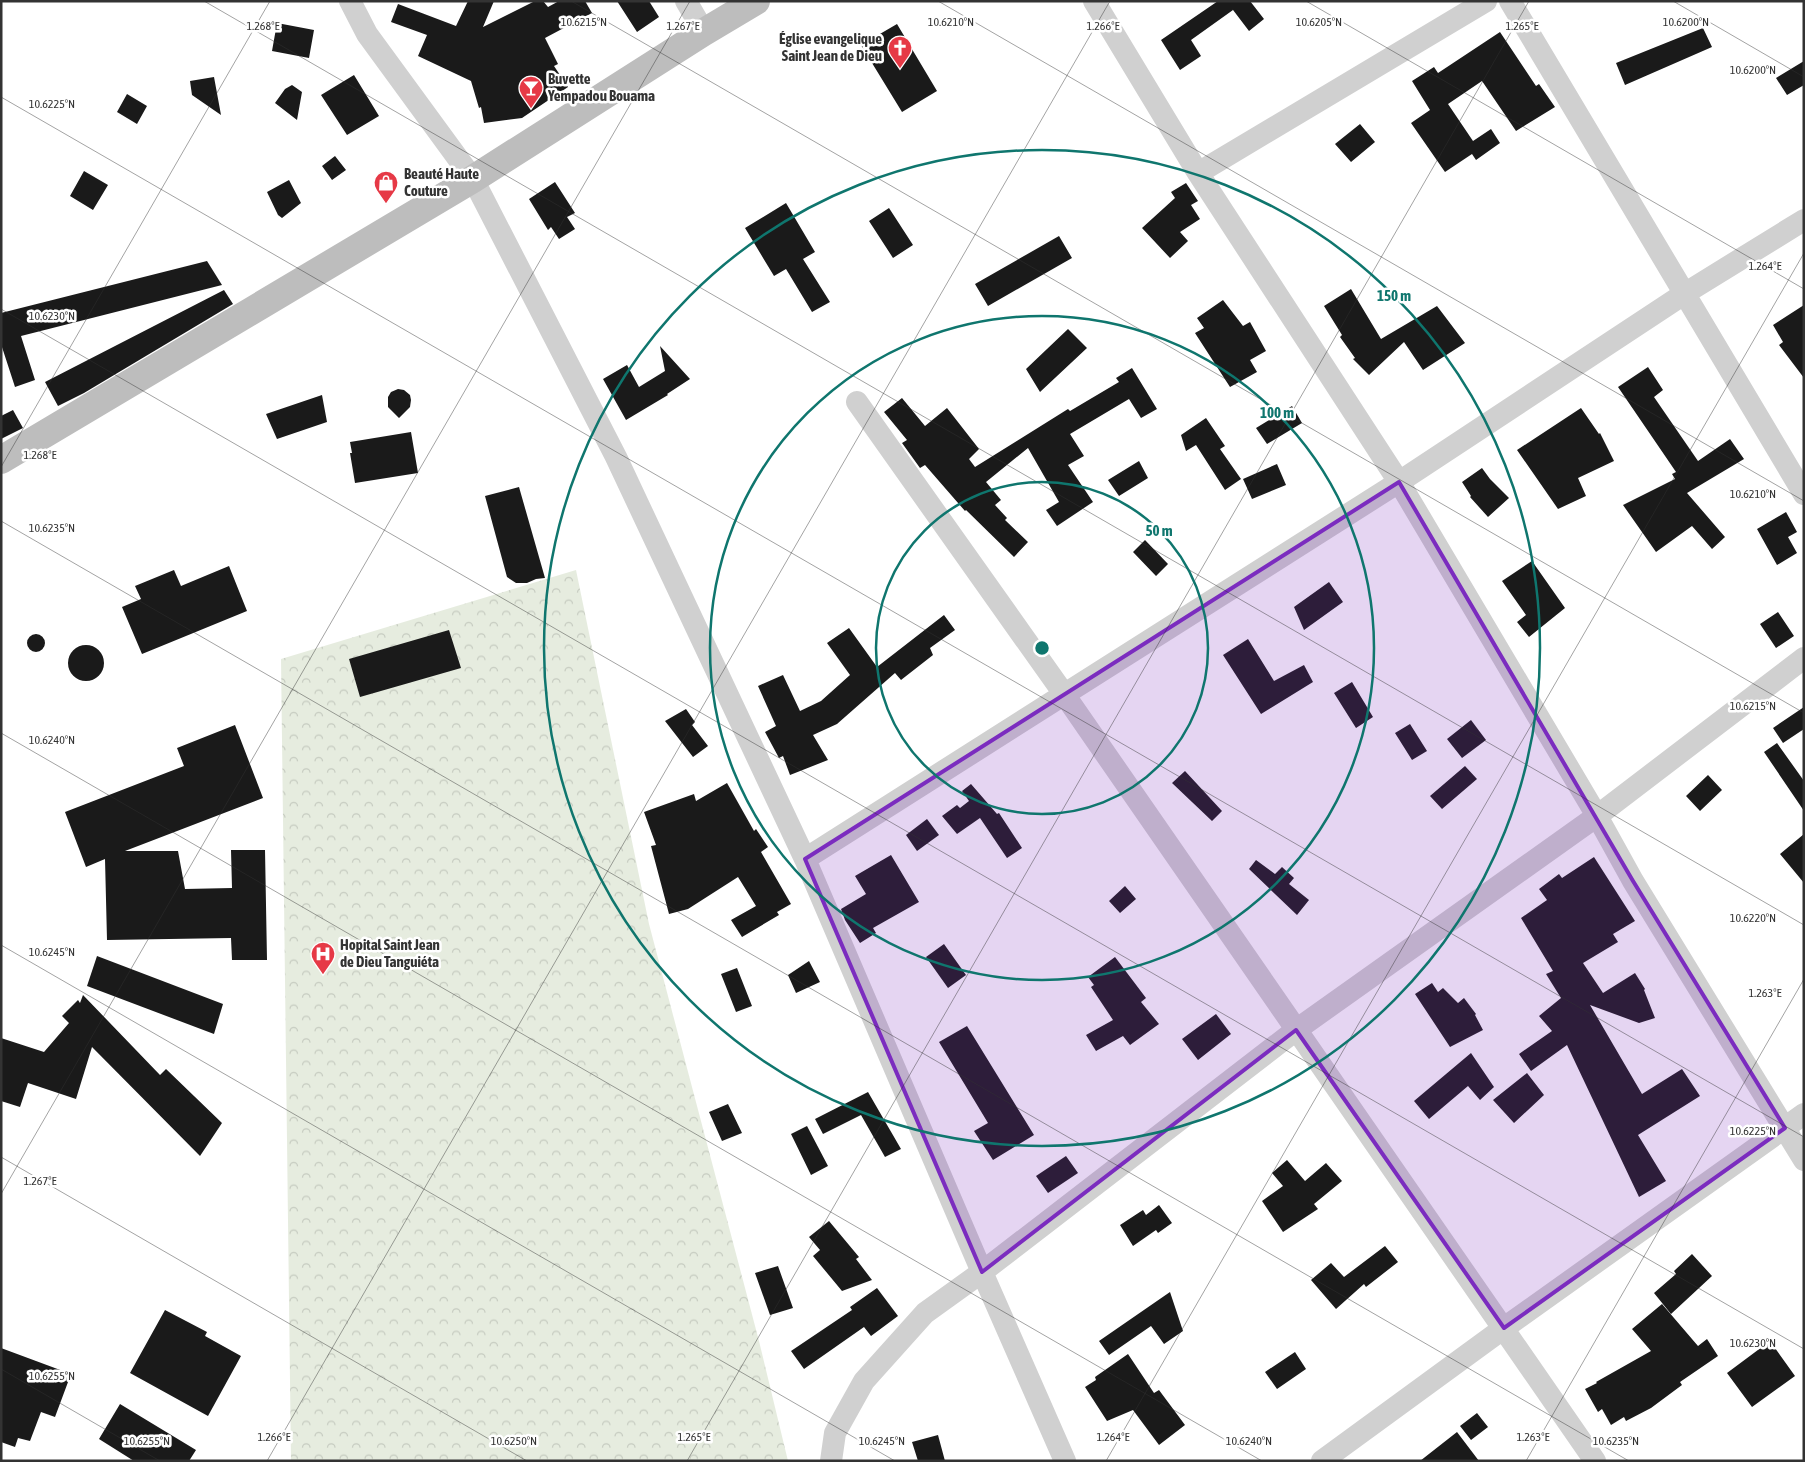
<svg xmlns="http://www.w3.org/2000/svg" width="1805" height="1462" font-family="'Asap Condensed',sans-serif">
<defs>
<pattern id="park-crowns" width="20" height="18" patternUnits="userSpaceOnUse" patternTransform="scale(1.25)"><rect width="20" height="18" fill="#e6ecdf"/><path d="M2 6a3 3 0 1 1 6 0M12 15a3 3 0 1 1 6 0" fill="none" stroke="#c6cbc0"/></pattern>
</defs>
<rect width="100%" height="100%" fill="#fff"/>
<path fill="url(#park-crowns)" d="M576,570l73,354 110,417 29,120h-497l-10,-802z"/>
<path fill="#1a1a1a" d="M468,1h26l-11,26 52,-26h8l5,6 11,-6h26l7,12 -47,25 13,26 -4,2 14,21 -46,31 -38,5 -3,-16 -2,1 -8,-27 -53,-25 9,-21 -36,-13 7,-18 58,22z
M617,1h32l10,16 -22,15z
M1218,1h32l14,18 -15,12 -19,-25 3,4 -42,30 10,16 -21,14 -19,-30z
M277,23l37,7 -5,28 -37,-7z
M897,24l40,67 -35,21 -41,-67z
M1703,28l9,19 -87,38 -9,-22z
M1500,32l36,54 3,-2 16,23 -39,24 -34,-50 -34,23 25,37 18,-12 9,14 -24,17 -4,-6 -27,18 -34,-49 19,-13 -18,-29 22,-14 4,6z
M1804,61v24l-17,10 -11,-17z
M354,75l25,41 -32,19 -26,-40z
M214,77l7,38 -29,-20 -2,-14z
M292,85l10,7 -5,28 -22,-17 10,-14z
M127,94l20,12 -10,18 -20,-12z
M1360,124l15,18 -24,20 -16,-18z
M335,156l11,14 -14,10 -10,-14z
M84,171l24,14 -15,25 -23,-14z
M289,180l12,23 -19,15 -4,-3 -11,-23z
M555,182l20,31 -8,4 8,12 -16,10 -8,-12 -3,3 -19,-31z
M1186,183l12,18 -7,4 9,14 -20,13 8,9 -18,17 -28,-30 33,-30 -4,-6z
M786,203l29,49 -12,7 27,43 -18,10 -26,-43 -12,7 -29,-48z
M889,208l24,37 -20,13 -24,-37z
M1059,236l13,22 -84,48 -13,-22z
M207,261l15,24 -201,51 14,44 -20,7 -14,-43v-31z
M1351,289l30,50 56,-33 28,37 -42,27 -19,-28 -35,33 -16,-16 2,-1 -15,-21 2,-2 -18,-29z
M224,290l9,14 -149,89 -26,13 -13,-24z
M1223,300l20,26 7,-4 16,29 -16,9 7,12 -27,15 -35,-54 9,-5 -7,-10z
M1804,305v73l-25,-33 4,-3 -10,-17z
M1068,329l19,19 -47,44 -14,-23z
M660,346l30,33 -23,15 1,1 -42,25 -23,-41 24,-14 12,22 26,-16z
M1648,367l15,23 -9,7 44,64 32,-22 14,20 -57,34 38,44 -13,12 -20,-23 -36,26 -33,-47 52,-26 -3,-5 4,-2 -58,-85z
M1132,368l25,41 -16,9 -12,-19 -59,35 14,22 -16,9 25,37 -36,24 -11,-16 13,-8 -31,-54 -42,34 15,18 -6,5 12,13 -2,2 23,22 -14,15 -48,-47 -1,1 -40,-46 -5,3 -18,-25 5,-3 -23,-28 18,-14 23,28 22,-18 32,41 -10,10 6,8 93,-58 2,2 49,-29 -3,-4z
M398,389l6,1 6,5 1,5 -1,7 -11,11 -11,-11v-10l3,-5z
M322,395l5,27 -50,17 -11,-25z
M1292,406l10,17 -35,21 -11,-16z
M1581,408l18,26 1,-1 14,28 -36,17 8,18 -28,13 -41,-59z
M13,410l10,18 -22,11v-23z
M1206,418l19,28 -5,3 21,30 -16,11 -29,-45 -10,6 -5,-16z
M411,432l7,41 -63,10 -5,-30h2l-2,-11z
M1139,461l9,17 -29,18 -11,-16z
M1277,464l9,21 -34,14 -9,-20z
M1482,468l8,11 19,19 -21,19 -18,-20 1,-1 -9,-14z
M519,487l26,91 -9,1 -9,4h-11l-9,-6 -22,-81z
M1786,512l11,20 -9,5 9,16 -20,12 -20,-36z
M1145,540l23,24 -12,12 -23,-24z
M1532,561l33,47 -36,29 -12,-15 9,-7 -24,-34z
M229,566l18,45 -105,43 -20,-47 19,-8 -6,-13 39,-16 7,16z
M1329,582l14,20 -39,28 -10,-23z
M1778,612l16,24 -18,12 -16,-24z
M944,615l11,15 -25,18 3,7 -32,25 -6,-7 -58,51 -24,11 15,25 -38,15 -7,-19 -4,2 -14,-26 11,-6 -18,-40 25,-11 17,36 21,-10 29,-26 -23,-32 22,-15 28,39z
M449,630l12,38 -101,29 -11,-38z
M27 643a9 9 0 1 1 18 0a9 9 0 1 1-18 0Z
M1248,639l26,42 30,-16 9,17 -52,32 -38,-59z
M68 663a18 18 0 1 1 36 0a18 18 0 1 1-36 0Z
M1352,682l21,35 -17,11 -22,-35z
M1804,707v22l-21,14 -10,-15z
M686,709l9,13 -3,3 16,21 -15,11 -28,-36z
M1471,720l15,20 -24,18 -15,-19z
M1410,724l17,27 -15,9 -17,-27z
M235,725l28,73 -138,53h53l7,38 47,-1 -1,-38h34l2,110h-35l-1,-22 -124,2 -2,-81 -19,8 -21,-55 119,-46 -7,-18z
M1777,743l27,38v30l-40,-59z
M1465,766l12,13 -35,30 -12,-13z
M1185,771l37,40 -10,10 -40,-38z
M1708,775l14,15 -22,21 -14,-15z
M727,783l27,48 2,-2 12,18 -7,5 30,52 -14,8 2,3 -37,22 -11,-17 25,-14 -18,-29 -50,32 -19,5 -18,-68 5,-1 -12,-33 50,-18 2,7z
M971,784l26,30 2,-1 23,35 -15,10 -27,-40 -23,16 -15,-18 15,-11 3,3 9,-7 -7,-10z
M927,819l12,16 -22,16 -11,-16z
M1804,834v49l-24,-29z
M891,855l28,47 -46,26 3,5 -16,10 -15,-23 -4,-11 25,-15 -11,-18z
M1594,857l41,64 -22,13 5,8 -35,21 20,30 32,-20 10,16 -1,1 11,28 -16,5 -49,-18 52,89 40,-25 18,27 -62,39 28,46 -27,16 -72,-152 -36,26 -12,-17 33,-23 -13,-15 22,-18 -15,-24 7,-3 -32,-53 26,-18 -8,-11 20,-15 3,4z
M1256,860l19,14 7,-7 12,11 -5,6 20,16 -12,15 -48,-46z
M1125,886l11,13 -16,14 -11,-12z
M944,944l22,31 -18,13 -22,-31z
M97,956l126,48 -9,30 -127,-48z
M1115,957l31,41 -5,4 18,22 -29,21 -7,-9 -27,15 -10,-16 27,-15 -22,-33 3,-2 -6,-8z
M809,961l11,21 -24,11 -8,-18z
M737,968l15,38 -16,6 -15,-38z
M1432,983l6,9 5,-4 15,15 6,-5 12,16 -1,1 8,15 -33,17 -35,-53z
M83,995l77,80 6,-6 56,54 -22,33 -108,-109 -16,52 -48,-16 -8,24 -19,-6v-63l43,14 25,-29 -7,-7 16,-16 2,3z
M1216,1014l15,20 -33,26 -16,-21z
M967,1026l67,109 -41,25 -19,-29 14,-8 -49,-81z
M1471,1053l23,34 -14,13 -12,-14 -39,33 -15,-18z
M1527,1073l17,22 -30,28 -21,-23z
M868,1092l33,57 -16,8 -24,-42 -38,19 -8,-15z
M728,1104l14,29 -20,8 -13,-29z
M807,1126l21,40 -17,9 -20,-41z
M1066,1156l12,17 -30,20 -12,-17z
M1287,1160l18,21 21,-18 16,18 -28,23 4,5 -35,23 -21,-31 21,-15 -11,-13z
M1159,1205l13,18 -14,10 -2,-3 -23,16 -13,-21 23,-15 3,5z
M829,1221l30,36 -3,2 16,21 -30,11 -29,-35 7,-6 -11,-13z
M1385,1246l13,16 -32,25 -2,-3 -28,25 -25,-29 20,-17 13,14z
M1692,1254l20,22 -41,38 -17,-21 22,-19 -2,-3z
M778,1266l15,42 -23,7 -15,-42z
M877,1288l21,28 -27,20 -7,-9 -60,42 -13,-18 61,-41 -2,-3z
M1170,1292l13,39 -19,13 -13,-18 -42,29 -10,-14z
M1662,1304l36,42 9,-7 11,17 -38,26 2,3 -31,23 -25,13 -2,-4 -13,8 -9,-16 -4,3 -13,-23 12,-6 -1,-1 55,-31 -19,-22z
M165,1310l42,22 -2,4 36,20 -33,60 -78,-43z
M1770,1341l25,35 -43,31 -25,-34z
M1,1348l70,26 -16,43 -14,-5 -11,29 -12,-3 -3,9 -14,-5z
M1295,1352l11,17 -29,20 -12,-17z
M1128,1354l26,39 5,-3 26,35 -26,20 -26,-35 -26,11 -22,-34 11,-7 -1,-3z
M120,1404l76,46 -7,11h-55l-35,-22z
M1477,1413l11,14 -17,13 -11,-14z
M1457,1432l22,29h-59z
M938,1435l7,26h-27l-6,-19z"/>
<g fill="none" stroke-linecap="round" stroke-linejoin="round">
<path stroke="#d0d0d0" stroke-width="22" d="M350,1l17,33 106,145 143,278 189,402 177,413 83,189
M686,1l18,31
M1094,1l104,172 201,309 198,334 36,65 171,279
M1510,1l294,493
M1198,173l288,-172
M857,402l207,292 531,767
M805,859l594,-377 285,-188 120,-74
M831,1461l4,-28 29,-52 61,-68 57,-41 314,-242 301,-214 207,-158
M1322,1461l182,-133 300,-214"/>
<path stroke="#bdbdbd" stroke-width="28" d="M1,460l472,-281 231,-147 52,-31"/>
</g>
<path fill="#7b2cbf" fill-opacity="0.2" stroke="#7b2cbf" stroke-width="4" stroke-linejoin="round" d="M1399,482l234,399 152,247 -281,200 -208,-298 -314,242 -177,-413z"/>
<path fill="none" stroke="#333" stroke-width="1" stroke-opacity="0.45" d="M204,1l1600,924M571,1l1233,712M938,1l866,500M1306,1l498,288M1673,1l131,76M1,97l1803,1040M1,309l1803,1040M1,467l269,-466M1,521l1628,940M1,733l1261,728M1,945l894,516M1,1157l526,304M1,1194l689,-1193M1,1369l159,92M267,1461l843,-1460M687,1461l842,-1460M1106,1461l698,-1208M1526,1461l278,-482"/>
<g fill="none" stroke="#0f766e" stroke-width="2.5">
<circle cx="1042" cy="648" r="166"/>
<circle cx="1042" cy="648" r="332"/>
<circle cx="1042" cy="648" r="498"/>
</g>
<defs>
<symbol id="church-pin" viewBox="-11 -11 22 30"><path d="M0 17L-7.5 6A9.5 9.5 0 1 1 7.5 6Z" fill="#e63946" stroke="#fff"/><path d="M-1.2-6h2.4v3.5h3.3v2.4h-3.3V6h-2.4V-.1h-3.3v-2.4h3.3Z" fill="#fff"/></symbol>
<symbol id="bar-pin" viewBox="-11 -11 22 30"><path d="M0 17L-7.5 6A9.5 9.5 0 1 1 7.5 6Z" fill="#e63946" stroke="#fff"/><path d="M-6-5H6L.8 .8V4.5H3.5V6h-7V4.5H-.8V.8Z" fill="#fff"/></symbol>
<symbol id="shop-pin" viewBox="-11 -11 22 30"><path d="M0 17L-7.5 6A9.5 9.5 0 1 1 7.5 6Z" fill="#e63946" stroke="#fff"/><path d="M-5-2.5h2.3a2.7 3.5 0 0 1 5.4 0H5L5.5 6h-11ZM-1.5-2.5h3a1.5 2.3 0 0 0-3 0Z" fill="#fff"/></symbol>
<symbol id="hospital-pin" viewBox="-11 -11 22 30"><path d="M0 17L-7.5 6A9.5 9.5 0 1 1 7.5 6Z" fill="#e63946" stroke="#fff"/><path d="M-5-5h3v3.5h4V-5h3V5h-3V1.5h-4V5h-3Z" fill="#fff"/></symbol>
</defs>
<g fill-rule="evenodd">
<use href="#church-pin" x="886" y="34" width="28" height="38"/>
<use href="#bar-pin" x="517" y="74" width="28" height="38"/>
<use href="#shop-pin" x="372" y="169" width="28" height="38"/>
<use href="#hospital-pin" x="309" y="940" width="28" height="38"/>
</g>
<g text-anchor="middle" stroke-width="5" stroke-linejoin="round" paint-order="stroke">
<g font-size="15" font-weight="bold" fill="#333" stroke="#fff" text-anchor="start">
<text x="882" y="44" text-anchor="end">Église evangelique<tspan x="882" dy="17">Saint Jean de Dieu</tspan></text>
<text x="548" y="84">Buvette<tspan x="548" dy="17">Yempadou Bouama</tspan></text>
<text x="404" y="179">Beauté Haute<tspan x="404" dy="17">Couture</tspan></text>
<text x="340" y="950">Hopital Saint Jean<tspan x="340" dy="17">de Dieu Tanguiéta</tspan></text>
</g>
</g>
<g font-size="12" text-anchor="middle" fill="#333" stroke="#fff" stroke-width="5" stroke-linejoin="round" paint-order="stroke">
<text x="584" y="26">10.6215°N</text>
<text x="951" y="26">10.6210°N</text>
<text x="1319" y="26">10.6205°N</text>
<text x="1686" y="26">10.6200°N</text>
<text x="263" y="30">1.268°E</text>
<text x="1103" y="30">1.266°E</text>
<text x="1522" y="30">1.265°E</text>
<text x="683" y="30">1.267°E</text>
<text x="1753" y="74">10.6200°N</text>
<text x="52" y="108">10.6225°N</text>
<text x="1765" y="270">1.264°E</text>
<text x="52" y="320">10.6230°N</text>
<text x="40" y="459">1.268°E</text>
<text x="1753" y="498">10.6210°N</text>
<text x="52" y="532">10.6235°N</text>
<text x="1753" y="710">10.6215°N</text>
<text x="52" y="744">10.6240°N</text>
<text x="1753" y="922">10.6220°N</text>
<text x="52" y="956">10.6245°N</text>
<text x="1765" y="997">1.263°E</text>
<text x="1753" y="1135">10.6225°N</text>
<text x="40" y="1185">1.267°E</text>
<text x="1753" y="1347">10.6230°N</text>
<text x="52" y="1380">10.6255°N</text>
<text x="274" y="1441">1.266°E</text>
<text x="694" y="1441">1.265°E</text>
<text x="1113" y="1441">1.264°E</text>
<text x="1533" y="1441">1.263°E</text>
<text x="147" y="1445">10.6255°N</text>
<text x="514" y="1445">10.6250°N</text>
<text x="882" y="1445">10.6245°N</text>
<text x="1249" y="1445">10.6240°N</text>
<text x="1616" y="1445">10.6235°N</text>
</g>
<circle cx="1042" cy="648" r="8" fill="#0f766e" stroke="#fff" stroke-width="2.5"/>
<g font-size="15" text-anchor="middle" font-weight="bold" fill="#0f766e" stroke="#fff" stroke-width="5" stroke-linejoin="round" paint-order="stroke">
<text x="1394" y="301">150 m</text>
<text x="1277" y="418">100 m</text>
<text x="1159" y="536">50 m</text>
</g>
<rect width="1805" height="1462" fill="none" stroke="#333333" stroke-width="5"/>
</svg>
